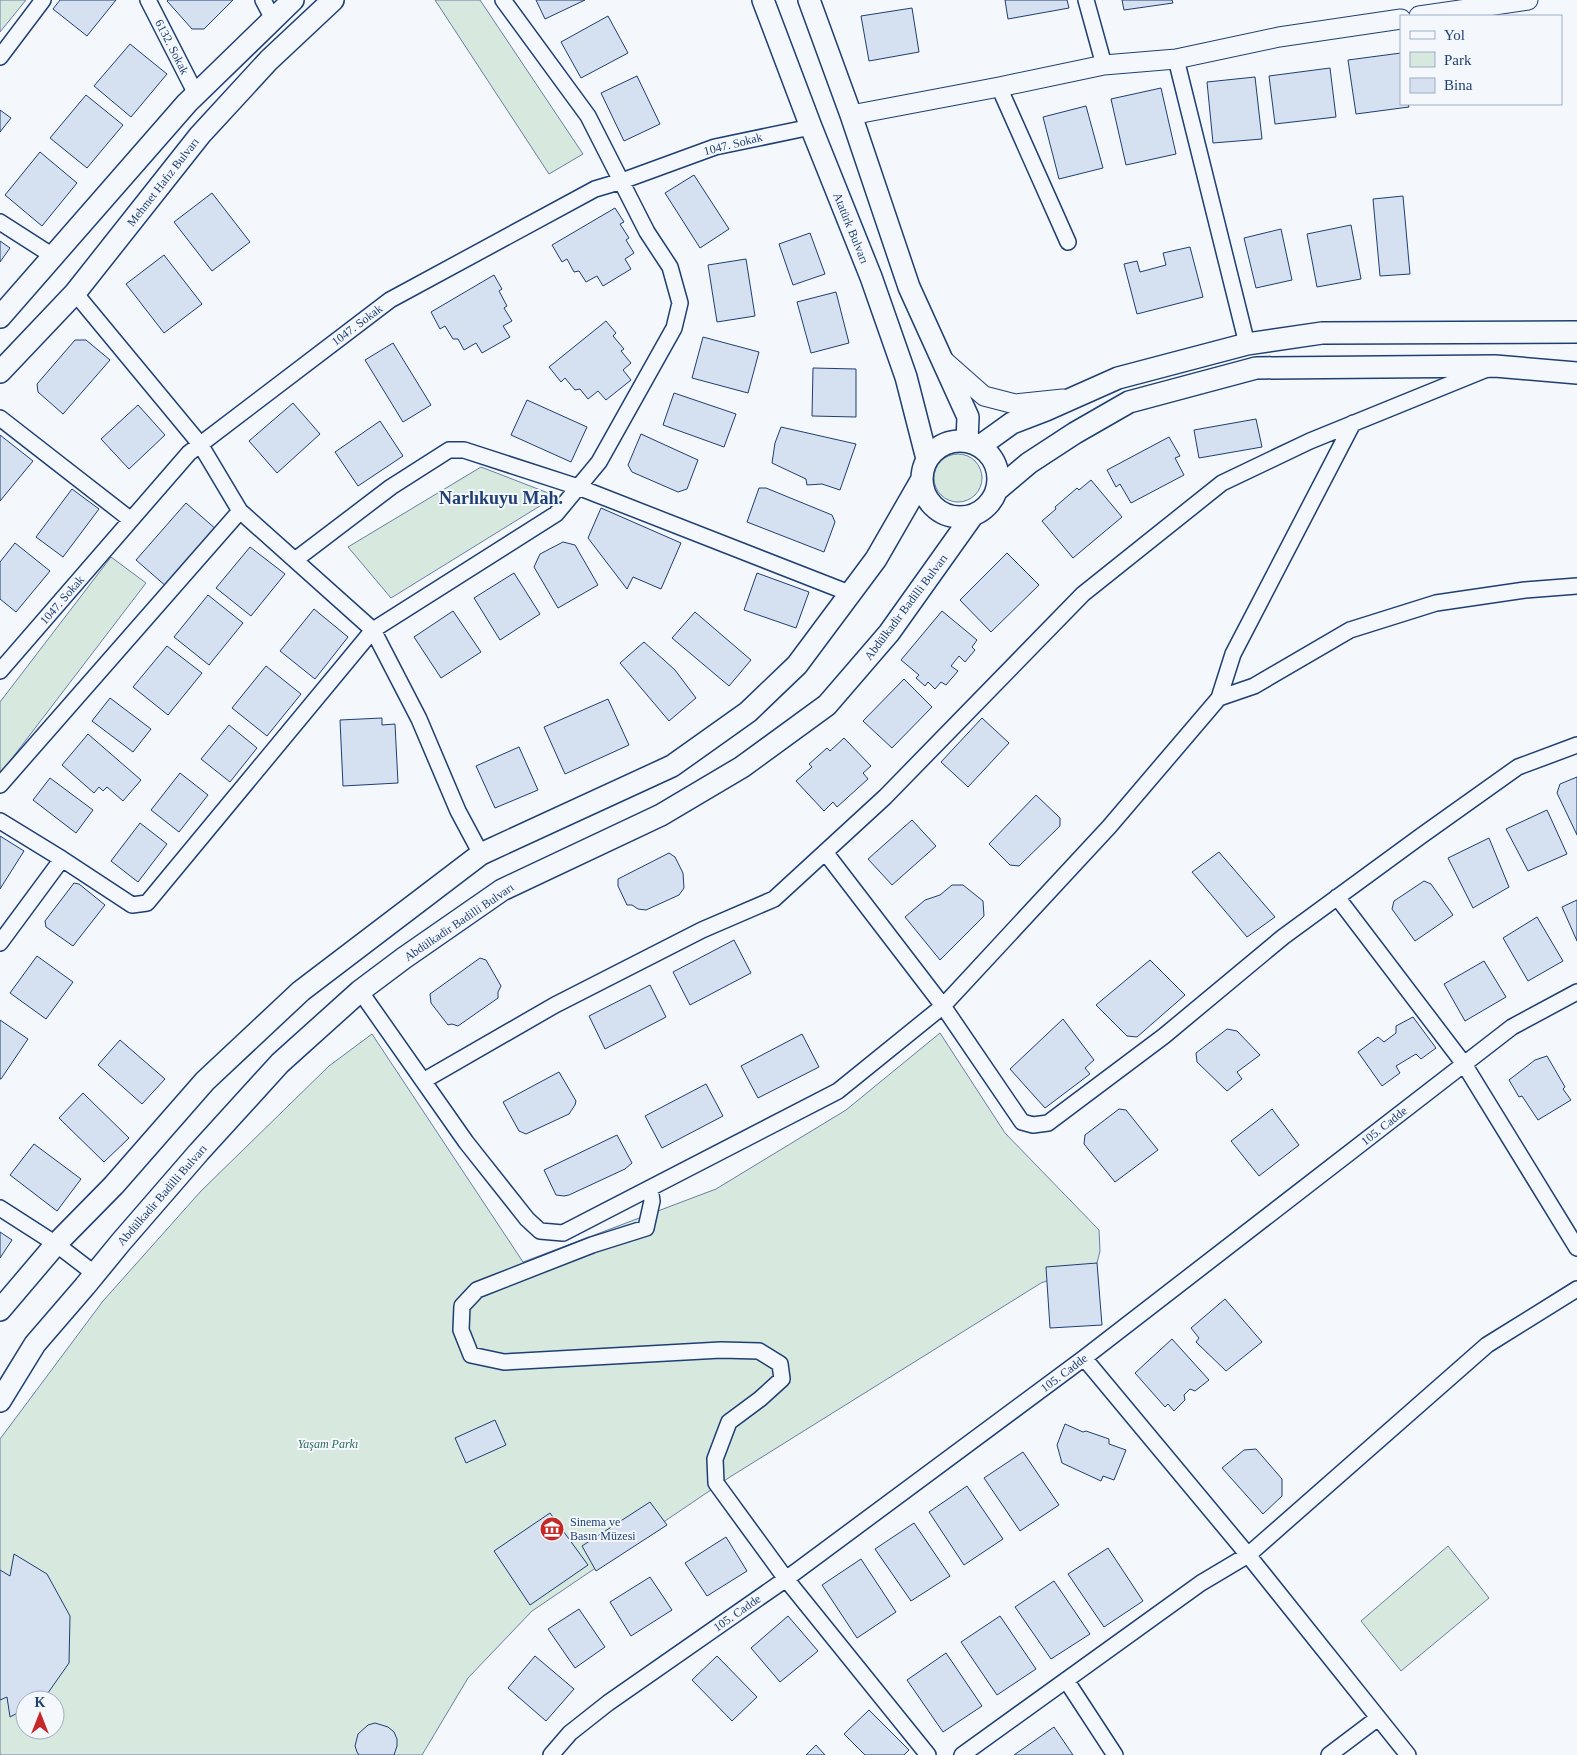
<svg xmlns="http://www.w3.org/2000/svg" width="1577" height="1755" font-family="'Times New Roman',serif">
<rect width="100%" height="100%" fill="#f4f7fb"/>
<path fill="#d7e8df" stroke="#687fa3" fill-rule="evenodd" d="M0,0h26l-26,32z
M435,0h45l103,154 -34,20z
M934 478a24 24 0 1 1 48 0a24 24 0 1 1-48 0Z
M481,467l75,29 -165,102 -43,-51z
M111,557l35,26 -146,191v-72z
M940,1033l65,100 94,97 1,21 -3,12 -56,20 -311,194 -198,134 -64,67 -46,77h-422v-316l103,-138 98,-110 128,-125 43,-32 151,228 193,-73 130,-79zM25,1700h30v30h-30z
M1448,1546l41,52 -88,73 -40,-50z"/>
<path fill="#d5e0f0" stroke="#1d3f73" d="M60,0h56l-29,36 -34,-27z
M168,0h65l-29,29h-12l-25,-28z
M536,0h49l-40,19z
M1005,0h62l2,8 -61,11z
M1122,0h50l1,3 -49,7z
M912,8l7,44 -50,9 -8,-45z
M608,16l20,37 -47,25 -20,-36z
M130,44l37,30 -36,43 -37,-31z
M1401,53v51h7l1,3 -53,7 -8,-54z
M1330,68l6,49 -61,7 -6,-48z
M637,76l23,48 -36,17 -23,-48z
M1255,77l7,62 -49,4 -6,-61z
M1161,88l15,66 -50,11 -15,-66z
M86,95l37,30 -36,43 -37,-30z
M1086,106l17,62 -44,11 -16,-62z
M0,110l11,8 -11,14z
M40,152l37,31 -35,43 -37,-31z
M694,175l35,54 -29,19 -35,-55z
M212,193l38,49 -38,29 -38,-49z
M1403,196l7,78 -30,2 -7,-77z
M615,208l9,14 -4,2 9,14 -3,2 8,13 -9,6 6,10 -28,17 -6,-10 -11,6 -7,-11 -5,1 -7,-13 -5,3 -10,-17z
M1351,225l10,54 -44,8 -10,-53z
M1281,229l11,51 -36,8 -12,-50z
M810,233l15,41 -32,11 -14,-41z
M0,241l10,7 -10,14z
M1190,247l13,50 -66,17 -13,-50 13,-3 3,11 26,-7 -3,-12z
M164,255l38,49 -38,29 -38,-49z
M746,259l9,57 -38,6 -9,-57z
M494,275l8,14 -3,2 8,15 -3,2 8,13 -9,5 7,11 -28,16 -6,-10 -12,7 -6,-11h-5l-8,-13 -5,3 -9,-17z
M836,292l13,51 -38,10 -14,-51z
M606,321l10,12 -3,3 11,13 -3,2 10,12 -8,7 8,10 -25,20 -8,-9 -10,8 -8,-10 -5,1 -10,-12 -4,4 -12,-15z
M703,337l56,15 -11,41 -56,-15z
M75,340h11l24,20 -47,54 -25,-22 -1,-8z
M393,343l38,62 -28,17 -38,-62z
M813,368l43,1v48l-44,-1z
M674,393l62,21 -12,33 -61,-22z
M527,400l60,27 -16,35 -60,-27z
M293,403l27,31 -43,39 -28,-32z
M138,405l27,30 -36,34 -28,-30z
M1256,419l6,28 -63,11 -5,-28z
M380,421l23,35 -45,30 -23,-34z
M781,427l75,17 -16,46 -18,-6 -15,1 -1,-6 -34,-16 3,-20z
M641,434l57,26 -11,29 -9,3 -46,-20 -4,-7z
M0,435l33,26 -33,40z
M1169,437l11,19 -5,2 9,17 -53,28 -11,-19 -4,3 -9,-17z
M1091,480l31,37 -49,41 -31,-37 14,-12 -1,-2 22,-19 2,2z
M759,488h7l66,27 3,7 -11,30 -77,-30z
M72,489l27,20 -36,48 -27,-20z
M186,503l31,27 -50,57 -31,-27z
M601,508l80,35 -20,46 -28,-12 -6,12 -39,-51z
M563,542l12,3 23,40 -40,23 -24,-41 6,-13z
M15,543l35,28 -34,41 -16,-13v-37z
M250,547l35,27 -34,42 -35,-28z
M1007,553l32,32 -48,47 -31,-32z
M514,573l26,41 -40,26 -26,-42z
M757,573l52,19 -13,36 -52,-18z
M208,595l35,28 -34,42 -35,-28z
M314,609l34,28 -33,42 -35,-28z
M453,611l28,41 -40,26 -27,-41z
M942,611l35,29 -5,7 3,3 -10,12 -6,-6 -8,10 7,5 -12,14 -5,-3 -6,7 -7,-7 -3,4 -9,-8 3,-3 -18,-15z
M695,612l56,48 -22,26 -57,-48z
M644,642l31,28 21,28 -27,23 -49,-58z
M167,646l35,27 -34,42 -35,-28z
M266,666l35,28 -34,42 -35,-28z
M904,679l28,28 -40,41 -29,-27z
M110,698l41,31 -18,23 -41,-31z
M608,699l21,46 -64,29 -21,-47z
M382,718v7l13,-1 3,59 -55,3 -3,-66z
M982,718l27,25 -41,44 -27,-25z
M229,725l28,23 -27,34 -29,-23z
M88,734l53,46 -18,21 -16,-14 -4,4 -4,-4 -5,6 -32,-28z
M844,738l27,28 -8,7 5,6 -31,28 -4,-5 -9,9 -28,-30 16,-14 -3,-3 18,-16 3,3z
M519,747l19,43 -43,18 -19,-42z
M180,773l28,22 -29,37 -28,-22z
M1577,777v58l-20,-42 3,-9z
M50,778l43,32 -17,23 -43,-33z
M1036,795l24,23v8l-41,40 -9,-1 -21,-21z
M1547,810l20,44 -39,17 -22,-42z
M912,820l24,26 -44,39 -24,-26z
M140,823l27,21 -29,38 -27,-21z
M0,836l24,15 -24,38z
M1489,838l20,49 -36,21 -25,-50z
M1219,852l56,65 -28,20 -55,-65z
M669,853l6,4 8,16 1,15 -5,7 -33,15 -8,-1 -6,-4h-5l-9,-19v-7z
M1424,881l7,3 22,31 -38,26 -23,-32 2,-8z
M74,883l5,1 26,21 -32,41 -27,-19 -1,-6z
M952,885h11l20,16 1,15 -44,44 -35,-43 20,-17 15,-5z
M1577,900v41l-15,-34z
M1537,917l26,44 -35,20 -25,-43z
M734,940l17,33 -61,32 -17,-33z
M37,956l36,26 -27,37 -36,-26z
M480,958l6,2 15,26 -3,6v6l-40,28 -6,-2 -4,1 -17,-22 -1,-9z
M1150,960l35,35 -48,42 -10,-1 -31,-31z
M1484,961l22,36 -41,24 -21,-37z
M650,985l16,32 -61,32 -16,-33z
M1413,1017l23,31 -15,11 -5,-5 -20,12 4,7 -18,13 -24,-34 20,-15 6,5 12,-9v-7z
M1063,1019l31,41 -9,8 5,6 -45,34 -35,-39z
M0,1020l28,19 -27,40h-1z
M1227,1029l10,2 23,24 -23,17 5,7 -15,12 -30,-29 -1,-9z
M802,1034l17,33 -61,31 -17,-32z
M120,1040l45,39 -23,25 -44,-39z
M1547,1056l18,31 -2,2 8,11 -33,20 -16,-24 -3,1 -10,-17 26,-20z
M559,1072l17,29 -1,4 -6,9 -43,20 -7,-3 -16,-29z
M706,1084l17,32 -61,32 -17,-32z
M83,1093l46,45 -25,24 -45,-44z
M1119,1109l7,1 32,40 -43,32 -31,-38 1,-9z
M1272,1109l27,36 -40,31 -28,-35z
M617,1135l15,28 -7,6 -56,26 -5,1 -8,-1 -12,-25z
M34,1144l47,35 -24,32 -47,-36z
M0,1232l12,8 -12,18z
M1097,1263l5,62 -52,3 -4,-61z
M1225,1299l37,43 -36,29 -30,-29 3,-4 -8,-10z
M1172,1339l37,41 -14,11 -5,-2 -6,6 1,5 -11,11 -6,-7 -3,3 -30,-34z
M495,1420l11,25 -40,18 -11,-25z
M1065,1424l18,8 3,-1 23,8v5l17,6 -12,30 -11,-4 -2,5 -39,-18 -5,-18z
M1256,1449l26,30v17l-19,18 -41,-46 22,-18z
M1023,1452l36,53 -39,26 -36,-53z
M967,1486l36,53 -39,26 -35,-53z
M650,1502l17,23 -71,46 -14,-25z
M550,1513l38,52 -58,40 -36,-54z
M914,1523l36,53 -39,25 -36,-52z
M726,1537l21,34 -40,25 -22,-33z
M1108,1548l35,53 -39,26 -36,-53z
M14,1554l33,20 23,42 -1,47 -26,37h-18v9l-15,8 -3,-20 -7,3v-130l10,6z
M861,1559l35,53 -39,26 -35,-53z
M650,1577l22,33 -41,26 -21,-34z
M1054,1581l36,53 -39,25 -36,-52z
M579,1609l26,38 -30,21 -27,-39z
M788,1616l30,35 -38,31 -29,-34z
M1000,1616l36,53 -39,26 -36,-53z
M946,1653l36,53 -39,26 -36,-52z
M535,1656l39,33 -28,32 -38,-33z
M717,1656l40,41 -25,24 -40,-41z
M869,1710l40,40 -5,5h-39l-21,-21z
M375,1723l13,4 6,5 3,7v7l-3,9h-35l-2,-3 -2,-6 3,-12 10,-9z
M1054,1727l19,28h-59z
M816,1745l9,10h-19z"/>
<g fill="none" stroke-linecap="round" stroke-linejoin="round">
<defs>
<path id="minor" d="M148,0l48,94
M263,0l10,19
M1086,0l18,65
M0,57l43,-57
M1176,59l71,285
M999,87l69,155
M0,222l53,34
M75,293l125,151 40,67 133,119 46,89 39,92 23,43
M0,418l131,102
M295,560l96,-73 58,-37h15l114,37 271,106
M0,671l189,-218 201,-153 205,-111 27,-8 93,-34 96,-20
M1219,698l35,-12 96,-56 86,-27 89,-13 52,-4
M0,785l240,-274
M0,821l62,38 70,46 15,-2 226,-273 183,-116 43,-52 75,-134 6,-25 -10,-36 -23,-35 -59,-116 -85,-116
M825,852l118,154 79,116 11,3 15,-2 116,-87 119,-99 138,-101 97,-69 59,-22
M1337,897l127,167 113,184
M0,943l62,-84
M360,991l106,151 61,77 13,12 23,2 275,-142 105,-85 166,-179 110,-129 14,-44 120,-231
M423,1081l132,-76 147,-75 72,-31 111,-102 198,-203 139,-111 88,-42 177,-72
M650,1188l2,13 -6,27 -54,17 -115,45 -15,16 -1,24 10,25 33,7 217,-12 38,1 21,13 2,15 -22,20 -31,23 -14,37 1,24 70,96 142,176
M0,1208l56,36 39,30
M1084,1358l164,197 160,200
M1066,1680l49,75
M551,1755l19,-22 38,-30 178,-124 298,-221 428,-331 65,-35
M962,1755l239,-172 47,-28 239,-210 90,-56
M1329,1755l49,-37"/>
<path id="tertiary" d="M1419,16l109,-16
M851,115l148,-28 105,-22 72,-6 103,-22 122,-18
M941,358l43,38 31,8 48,-5"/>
<path id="secondary" d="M763,0l48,127 60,150 35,100 21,82
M809,0l42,115 58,172 59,130 -1,24
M0,317l187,-214 106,-103
M0,372l75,-79 125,-158 69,-75 64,-60
M922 479a38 38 0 1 1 76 0a38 38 0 1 1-76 0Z
M980,446l32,-23 34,-13 72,-32 129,-34 75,-11 255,-1
M997,490l32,-27 46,-30 54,-31 127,-34 239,-2 82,7
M0,1310l56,-66 58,-59 91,-104 96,-90 180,-137 191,-88 76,-54 49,-47 79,-106 46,-80
M0,1401l35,-57 50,-58 36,-44 78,-90 81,-89 80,-72 44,-33 98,-68 159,-75 81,-48 85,-62 62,-72 84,-118"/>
</defs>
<use href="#minor" stroke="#1d3f73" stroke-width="18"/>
<use href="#tertiary" stroke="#1d3f73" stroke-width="21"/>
<use href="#secondary" stroke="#1d3f73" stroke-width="24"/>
<use href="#minor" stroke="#f4f7fb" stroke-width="15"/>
<use href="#tertiary" stroke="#f4f7fb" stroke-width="19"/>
<use href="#secondary" stroke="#f4f7fb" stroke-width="21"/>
</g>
<defs>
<symbol id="museum-disc" viewBox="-11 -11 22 22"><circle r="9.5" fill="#c62828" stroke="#f4f7fb"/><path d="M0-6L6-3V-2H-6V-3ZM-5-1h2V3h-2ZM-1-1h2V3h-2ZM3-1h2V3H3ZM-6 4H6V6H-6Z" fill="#fff"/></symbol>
</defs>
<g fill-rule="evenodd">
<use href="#museum-disc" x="538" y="1515" width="28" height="28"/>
</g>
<g text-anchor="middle" stroke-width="4" stroke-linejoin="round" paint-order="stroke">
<g font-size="12" fill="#1d3f73" stroke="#f4f7fb">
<text transform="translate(172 47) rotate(63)" y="4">6132. Sokak</text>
<text transform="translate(733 144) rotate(-14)" y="4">1047. Sokak</text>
<text transform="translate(163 182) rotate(-52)" y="4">Mehmet Hafız Bulvarı</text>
<text transform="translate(851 228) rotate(68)" y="4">Atatürk Bulvarı</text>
<text transform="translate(357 325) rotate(-37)" y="4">1047. Sokak</text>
<text transform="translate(62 600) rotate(-49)" y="4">1047. Sokak</text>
<text transform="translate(906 607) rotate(-53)" y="4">Abdülkadir Badilli Bulvarı</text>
<text transform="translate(459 922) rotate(-34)" y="4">Abdülkadir Badilli Bulvarı</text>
<text transform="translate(1384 1126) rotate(-38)" y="4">105. Cadde</text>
<text transform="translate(162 1195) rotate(-49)" y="4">Abdülkadir Badilli Bulvarı</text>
<text transform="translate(1064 1373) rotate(-37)" y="4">105. Cadde</text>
<text transform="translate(737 1613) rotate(-35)" y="4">105. Cadde</text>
</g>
<g font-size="12" font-style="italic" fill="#2c6c60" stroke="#f4f7fb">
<text x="328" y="1448">Yaşam Parkı</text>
</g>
<g font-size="12" fill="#1d3f73" stroke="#f4f7fb" text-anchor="start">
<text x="570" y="1526">Sinema ve<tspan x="570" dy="14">Basın Müzesi</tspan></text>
</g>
<g font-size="18" font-weight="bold" fill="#1d3f73" stroke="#f4f7fb">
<text x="501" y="504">Narlıkuyu Mah.</text>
</g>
</g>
<rect x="1400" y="15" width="162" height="90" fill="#f4f7fb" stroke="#9eadc5"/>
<rect x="1410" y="31" width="25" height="8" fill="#f4f7fb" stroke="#9eadc5"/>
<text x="1444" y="40" font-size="15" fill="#1d3f73">Yol</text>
<rect x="1410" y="52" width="25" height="15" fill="#d7e8df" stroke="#9eadc5"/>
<text x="1444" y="65" font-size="15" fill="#1d3f73">Park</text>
<rect x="1410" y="78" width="25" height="15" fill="#d5e0f0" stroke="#9eadc5"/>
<text x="1444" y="90" font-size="15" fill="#1d3f73">Bina</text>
<g transform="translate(40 1715)"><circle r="24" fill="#f4f7fb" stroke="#9eadc5"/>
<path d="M0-4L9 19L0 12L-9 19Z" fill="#c62828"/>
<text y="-8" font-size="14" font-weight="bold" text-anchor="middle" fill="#1d3f73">K</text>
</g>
</svg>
